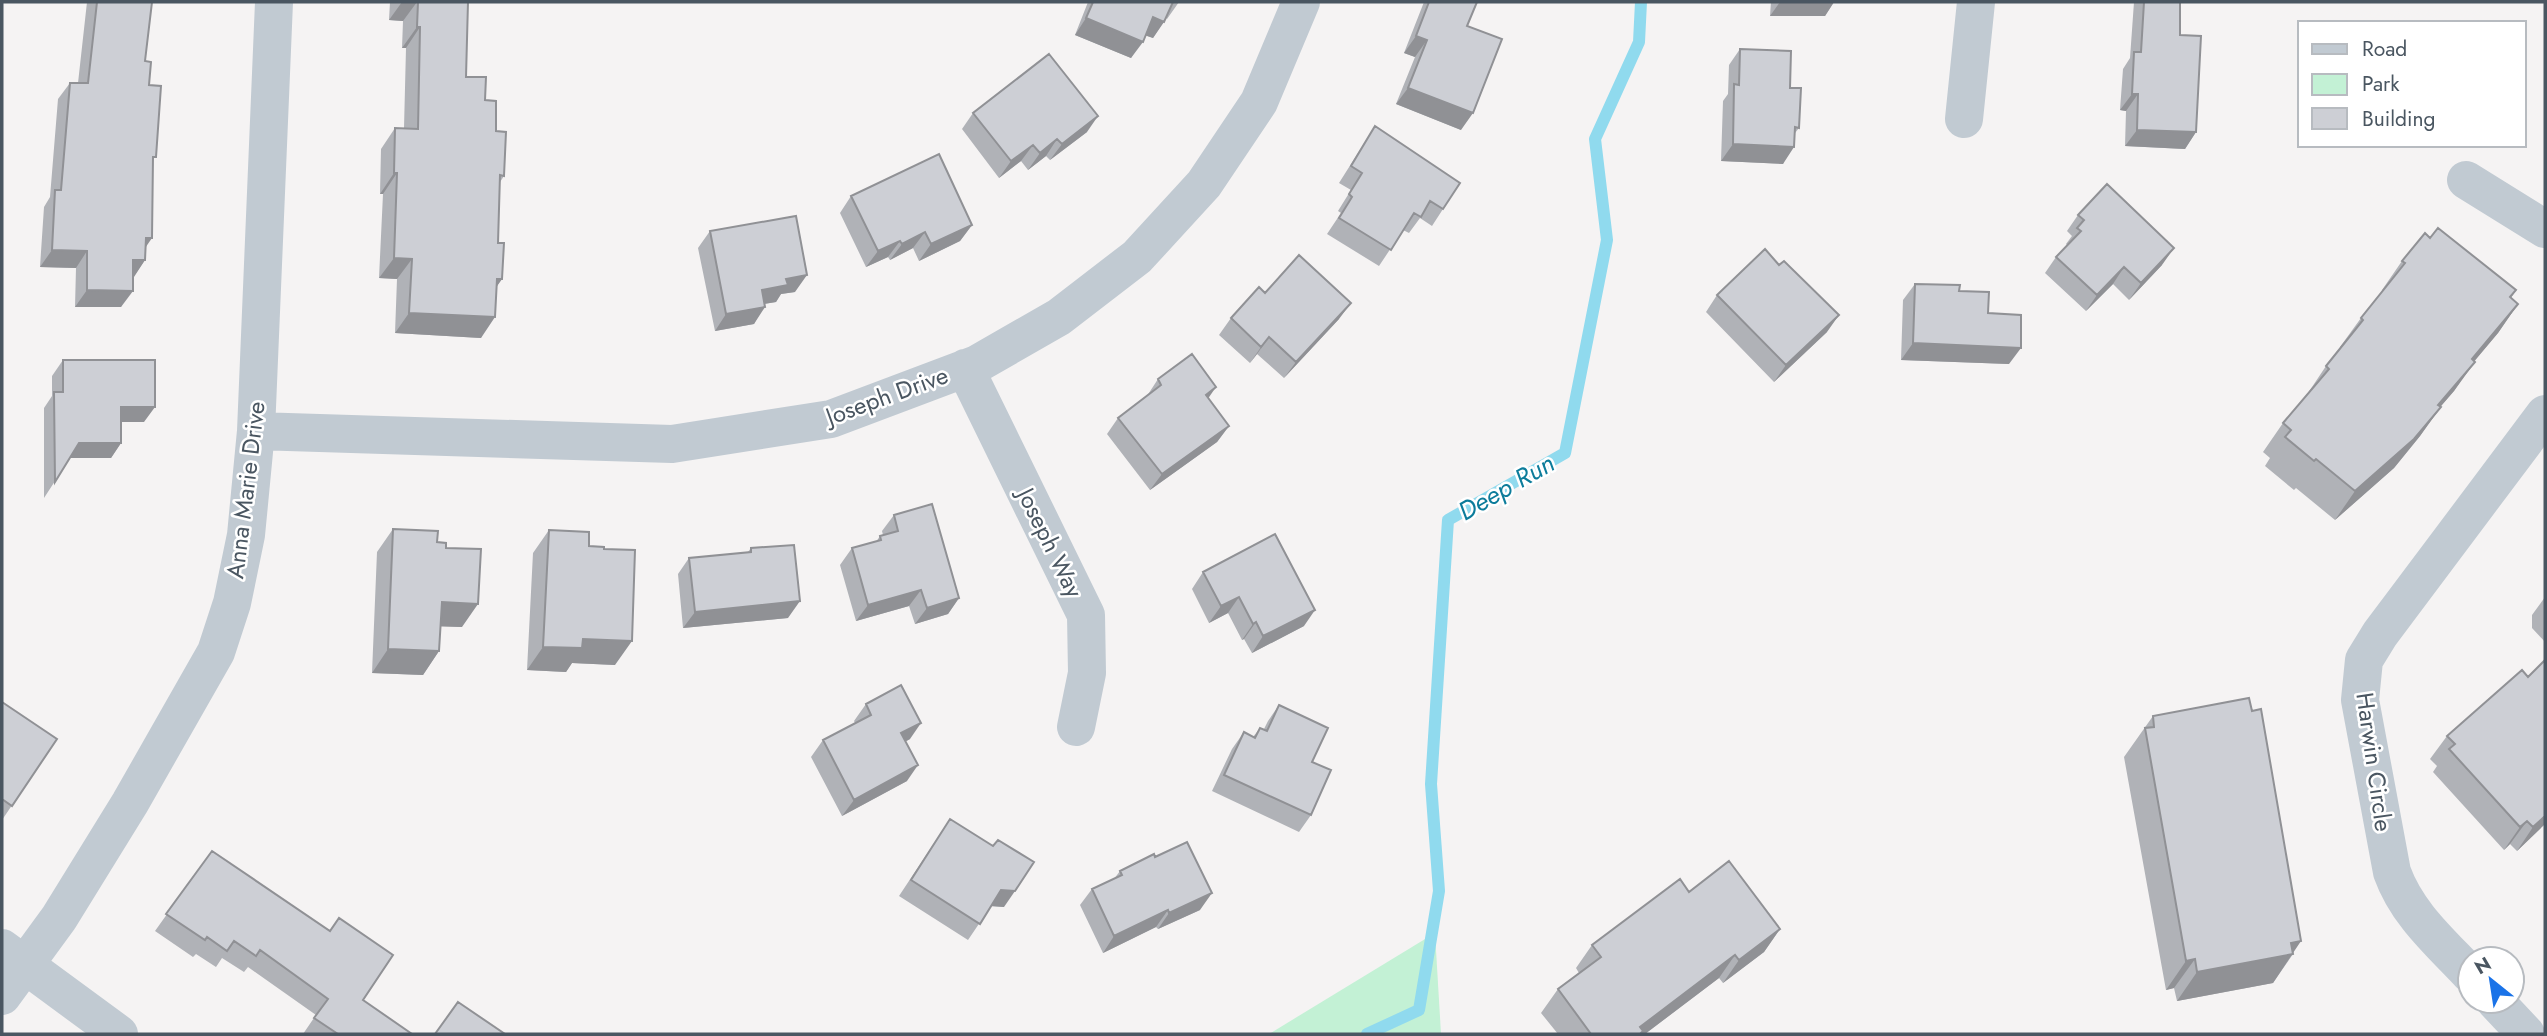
<svg xmlns="http://www.w3.org/2000/svg" width="2547" height="1036" font-family="Jost,sans-serif">
<rect width="100%" height="100%" fill="#f5f3f3"/>
<path fill="#c3f1d5" d="M1435,933l6,101h-172z"/>
<g fill="none" stroke-linecap="round" stroke-linejoin="round">
<path stroke="#90daee" stroke-width="12" d="M1367,1034l52,-24 20,-119 -8,-107 17,-264 117,-67 42,-213 -12,-101 44,-97 2,-40"/>
<path stroke="#c1cad2" stroke-width="38" d="M1964,119l12,-117
M2466,180l79,49
M965,368l121,247 1,58 -11,54
M256,431l416,13 159,-25 146,-55 82,-47 78,-60 67,-73 55,-82 42,-100
M2,948l117,86
M2470,974c-30,-32 -63,-60 -78,-102l-32,-172 4,-40 16,-26 165,-220
M2,996l57,-78 71,-115 86,-151 16,-49 14,-68 10,-104 18,-429
M2495,1001l31,33"/>
</g>
<path fill="#b0b2b7" d="M87,2h65l-7,59 4,24 4,76 -8,99 -12,17 -12,30h-46l1,-39 -36,-1 4,-60 6,-10 8,-98 12,-16h8z
M390,2h78l-2,75 19,23 11,31 8,45 -4,6 -2,61 4,36 -6,8 -15,51 -86,-5 2,-54 -18,-1 4,-84h-3l1,-45 14,-21h9l2,-80h-4l1,-27 -14,-1z
M1088,2h91l-12,17 -1,-1 -13,20 -8,-3 -14,23 -56,-23z
M1424,2h53l-10,24 -6,104 -65,-26 19,-47 -11,-4z
M1771,2h63l-9,14h-55z
M2134,2h46v33l16,97 -11,17 -60,-3 1,-35 -6,-1 3,-41 7,-11z
M1740,49l50,39 9,40 -4,5 -12,31 -62,-3 2,-60 5,-7 1,-29z
M973,113l114,19 -37,28 -4,-4 -18,14 -7,-9 -22,17 -37,-49z
M1375,126l68,83 -11,17 -12,-8 -11,15 -6,-3 -24,36 -52,-32 14,-21 -3,-2 13,-21 -12,-7z
M851,196l121,29 -12,16 -41,20 -6,-13 -23,12 -2,-3 -22,10 -26,-54z
M2078,215l84,50 -33,35 -16,-16 -27,27 -41,-38 11,-16 11,-12 -1,-1 6,-8 -5,-5z
M710,231l85,61 -14,2 -5,8 -12,2 -10,20 -39,7 -17,-83z
M2430,238l86,52 -5,8 7,6 -20,29 -24,28 -20,30 -14,16 -20,29 -26,32 -59,52 -39,-32 -2,2 -29,-24 5,-8 -7,-6 20,-29 23,-27 20,-30 15,-18 -1,-1 21,-29 22,-28h-1l20,-29z
M1779,265l48,67 -53,50 -68,-70 11,-17z
M1915,284l44,7 29,22 21,51 -108,-4 2,-60z
M1265,293l74,26 -55,59 -27,-24 -7,9 -31,-28 12,-17z
M63,360l81,62h-23v21l-10,15h-41l-26,40v-90l8,-12v-20z
M1158,379l50,19 21,28 -12,16 -67,48 -43,-56 11,-16 29,-22z
M894,515l65,83 -11,16 -33,10 -6,-18 -53,15 -16,-56 12,-17 24,-6 4,-6 3,-1 -1,-4z
M393,529l44,13 9,6 16,79 -22,-1 -1,25 -16,24 -51,-2 5,-121z
M549,530l40,16 26,119 -43,-2 -6,9 -39,-2 6,-117z
M751,548l37,70 -105,10 -5,-54 11,-16 59,-6z
M1203,572l101,54 -52,27 -8,-14 -2,1 -14,-27 -19,10 -17,-34z
M2545,597v45l-13,-14v-13z
M2545,660v164l-28,27 -7,-7 -6,6 -71,-78 4,-6 -7,-7 17,-23 81,-59z
M2,702l55,37 -55,81z
M866,704l44,35 -5,3 2,39 -65,35 -31,-59 12,-17 32,-17 -1,-2z
M1279,705l33,57 -1,53 -12,17 -87,-41 20,-42 12,-17 9,5 7,-9 4,1 4,-8z
M2153,716l140,236v2l-20,29 -96,18 -3,-13 -8,2 -42,-233z
M950,819l54,88 -13,-1 -23,34 -69,-44z
M212,851l151,149 49,34h-109l13,-19 -68,-48 -4,5 -22,-14 -6,9 -20,-13 -3,3 -38,-26z
M1155,857l45,53 -42,19 -2,-2 -53,26 -23,-48 12,-16 22,-10 6,-8z
M1689,892l91,37 -16,23 -41,31 -4,-5 -74,56h-87l-17,-21 17,-24 21,-16 -3,-5 16,-23z"/>
<path fill="#909195" d="M402,2h15l-14,19 -14,-1z
M1780,2h54l-9,14h-55z
M1153,17l11,5 -11,16 -12,-4z
M1086,18l57,24 -12,16 -56,-23z
M417,27h3l-14,21h-4z
M1416,36l11,4 -12,17 -11,-4z
M1408,88l65,25 -12,17 -65,-26z
M2132,94h6l-12,17 -6,-1z
M1098,116l-11,16 -37,28 12,-16z
M2137,130l59,2 -11,17 -60,-3z
M1057,139l-11,17 -18,14 12,-17z
M1733,144l61,3 -11,17 -62,-3z
M1033,145l-12,16 -22,17 12,-17z
M394,173h3l-14,21h-3z
M972,225l-12,16 -41,20 12,-17z
M925,232l-12,16 -23,12 12,-16z
M146,238h6l-11,16z
M900,241l-12,16 -22,10 12,-16z
M2174,248l-12,17 -33,35 12,-17z
M52,250l35,1 -11,17 -36,-1z
M394,258l18,1 -15,20 -18,-1z
M133,260h12l-11,17 -12,-1z
M2124,267l-11,17 -27,27 11,-16z
M807,275l-12,17 -14,2 -5,8 -26,4 12,-16 24,-11z
M497,279h5l-14,20z
M87,290l46,1 -12,16h-46z
M1351,303l-12,16 -55,59 12,-16z
M2518,304l-20,29 -46,55 20,-29z
M765,307l-11,17 -39,7 11,-17z
M409,313l86,4 -14,21 -86,-5z
M1839,315l-12,17 -53,50 12,-17z
M1269,337l-12,17 -7,9 11,-16z
M1913,343l108,5 -12,16 -108,-4z
M2475,362l-21,29 -37,43 21,-29z
M1216,387l-11,16 1,-8z
M121,407h34l-11,15h-34z
M2441,407l-21,29 -26,32 -59,52 20,-29z
M1229,426l-12,16 -67,48 12,-16z
M79,443h42l-10,15h-43z
M921,590l-12,16 -53,15 12,-16z
M1239,597l-11,16 -19,10 12,-17z
M959,598l-11,16 -33,10 12,-16z
M800,601l-12,17 -105,10 12,-16z
M442,602l36,2 -16,23 -37,-1z
M1315,610l-11,16 -52,27 11,-17z
M1256,622l-12,17 -2,1 11,-16z
M583,639l49,2 -17,24 -43,-2 -6,9 -39,-2 16,-23z
M388,649l51,2 -16,24 -51,-2z
M921,723l-11,16 -21,11 12,-17z
M918,765l-11,16 -65,35 12,-16z
M2545,816v8l-28,27 16,-24z
M2527,821l-17,23 -6,6 16,-23z
M1001,890l14,1 -11,16 -14,-1z
M1212,893l-12,17 -42,19 11,-16z
M1168,910l-12,17 -53,26 11,-17z
M1780,929l-16,23 -41,31 16,-23z
M2301,941l-28,42 -96,18 20,-29 94,-29z
M1735,955l-16,23 -74,56h-10l5,-7z
M2195,959l-21,29 -8,2 20,-29z"/>
<path fill="#cdcfd5" stroke="#909195" stroke-width="2" d="M97,2h55l-7,59 6,1 -2,23 12,1 -5,71h-3l-1,81h-6l-1,22h-12v31l-46,-1v-39l-35,-1 3,-60h6l9,-107h18z
M418,2h50l-2,75h20l-1,23 11,1v30l10,1 -2,44 -4,-1 -2,68h6l-2,36h-5l-2,38 -86,-4 3,-54 -18,-1 3,-85h-3l1,-45 23,1 2,-102h-3z
M1093,2h80l-9,20 -11,-5 -10,25 -57,-24z
M1429,2h48l-10,24 35,13 -29,74 -65,-25 19,-48 -11,-4z
M2144,2h36v33l21,1 -5,96 -59,-2 1,-36h-6l2,-42h7z
M1740,49l51,2 -1,37h11l-2,40 -4,-1 -1,20 -61,-3 1,-60 5,1z
M1049,54l49,62 -36,28 -5,-5 -17,14 -7,-8 -22,16 -38,-48z
M1375,126l85,57 -17,26 -13,-8 -9,16 -7,-4 -23,37 -52,-32 13,-21 -3,-3 13,-21 -11,-7z
M939,154l33,71 -41,19 -6,-12 -23,12 -2,-3 -22,10 -27,-55z
M2107,184l67,64 -33,35 -17,-16 -27,28 -41,-38 25,-26 -4,-3 7,-8 -6,-5z
M796,216l11,59 -21,4 2,6 -26,5 3,17 -39,7 -16,-83z
M2438,228l78,62 -6,7 8,7 -46,55 3,3 -37,43 3,2 -27,32 -59,52 -39,-32 -2,2 -29,-24 6,-7 -8,-7 46,-54 -3,-3 37,-46 -2,-2 44,-55 -3,-2 23,-28 5,5z
M1765,249l14,16 5,-4 55,54 -53,50 -69,-70z
M1299,255l52,48 -55,59 -27,-25 -8,10 -30,-29 28,-31 6,6z
M1915,284l45,1 -1,6 30,1 -1,21 33,2v33l-108,-5z
M1192,354l24,33 -10,8 23,31 -67,48 -44,-56 43,-33 -3,-6z
M63,360h92v47h-34v36h-42l-24,39 -1,-90h9z
M932,504l27,94 -32,10 -6,-18 -53,15 -16,-57 29,-8 -1,-4 18,-5 -4,-16z
M393,529l45,2 -1,11 9,1v5l35,1 -3,55 -36,-2 -3,49 -51,-2z
M549,530l40,2v14l15,1v2l31,1 -3,91 -49,-2 -1,9 -39,-1z
M1275,534l40,76 -52,26 -7,-14 -3,2 -14,-27 -18,9 -18,-34z
M794,545l6,56 -105,11 -6,-54 62,-6v-4z
M2545,660v156l-12,11 -6,-6 -7,6 -71,-78 6,-5 -8,-8 75,-66 6,7z
M901,685l20,38 -20,10 17,32 -64,35 -31,-60 48,-25 -5,-11z
M2249,698l3,13 9,-2 40,232 -10,2 2,11 -96,18 -2,-13 -9,2 -41,-233 9,-1 -1,-11z
M2,702l55,37 -45,67 -10,-7z
M1279,705l49,23 -16,34 19,8 -20,45 -87,-40 20,-43 11,6 5,-10 7,3z
M950,819l43,27 5,-6 36,22 -19,29 -14,-1 -21,34 -69,-44z
M1187,842l25,51 -43,20 -1,-3 -54,26 -22,-47 30,-14 -2,-4 34,-17 1,3z
M212,851l118,80 9,-13 54,37 -30,45 49,34h-74l-24,-16 14,-19 -68,-49 -4,6 -22,-15 -7,10 -20,-14 -2,3 -39,-26z
M1729,861l51,68 -41,31 -4,-5 -95,72 3,4 -3,3h-49l-33,-45 43,-32 -9,-12 88,-66 9,13z
M458,1002l47,32h-70z"/>
<g text-anchor="middle" stroke-width="5" stroke-linejoin="round" paint-order="stroke">
<g font-size="24" fill="#4a5661" stroke="#fff">
<text transform="translate(887 396) rotate(-20)" y="8">Joseph Drive</text>
<text transform="translate(246 490) rotate(-83)" y="8">Anna Marie Drive</text>
<text transform="translate(1050 543) rotate(64)" y="8">Joseph Way</text>
<text transform="translate(2374 762) rotate(82)" y="8">Harwin Circle</text>
</g>
<g font-size="26" font-style="italic" fill="#0c7c9b" stroke="#fff">
<text transform="translate(1506 487) rotate(-30)" y="9">Deep Run</text>
</g>
</g>
<rect width="2547" height="1036" fill="none" stroke="#4a5661" stroke-width="7"/>
<rect x="2298" y="21" width="228" height="126" fill="#ffffff" stroke="#b7bbc0" stroke-width="2"/>
<rect x="2312" y="44" width="35" height="10" fill="#c1cad2" stroke="#b7bbc0" stroke-width="2"/>
<text x="2362" y="56" font-size="21" fill="#4a5661">Road</text>
<rect x="2312" y="74" width="35" height="21" fill="#c3f1d5" stroke="#b7bbc0" stroke-width="2"/>
<text x="2362" y="91" font-size="21" fill="#4a5661">Park</text>
<rect x="2312" y="108" width="35" height="21" fill="#cdcfd5" stroke="#b7bbc0" stroke-width="2"/>
<text x="2362" y="126" font-size="21" fill="#4a5661">Building</text>
<g transform="translate(2491 980) rotate(330)"><circle r="33" fill="#ffffff" stroke="#b7bbc0" stroke-width="2"/>
<path d="M0-5L12 26L0 18L-12 26Z" fill="#1a73e8"/>
<text y="-10" font-size="19" font-weight="bold" text-anchor="middle" fill="#4a5661">N</text>
</g>
</svg>
